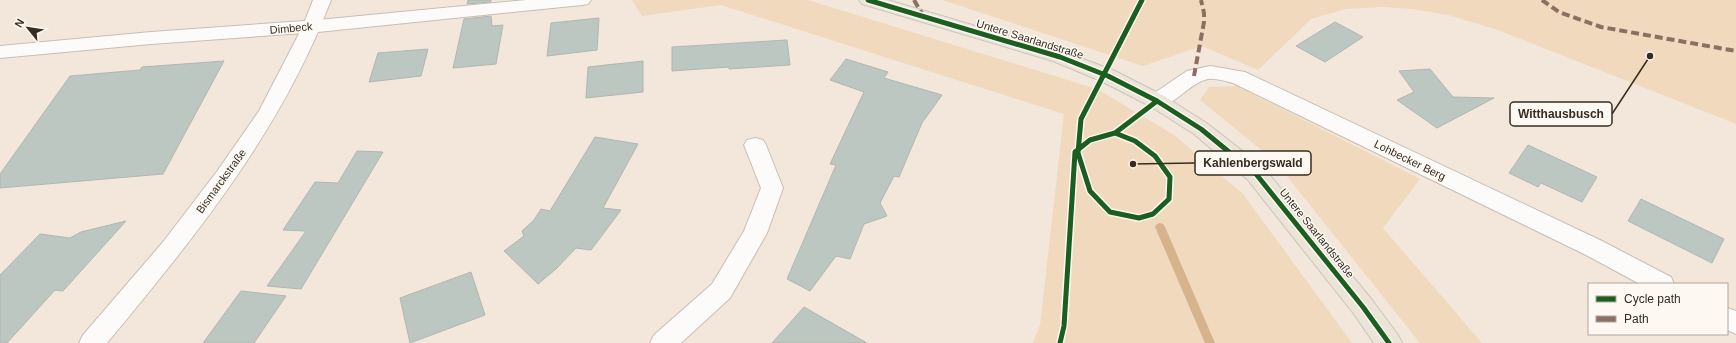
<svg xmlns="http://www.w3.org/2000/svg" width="1736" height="343" font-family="Arial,sans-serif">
<rect width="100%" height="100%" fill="#f2e7da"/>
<path fill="#f1d9bd" d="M632,0h176l289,89 77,46 69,59 109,149h-319l7,-18 24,-211 -343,-109 -79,11z
M942,0h794v124l-238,-94 -50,-15 -36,-6 -30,-2 -36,2 -35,10 -53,51 -56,-24 -59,20z
M1237,86l183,93 -37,49 99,115h-62l-146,-183 -74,-60 9,-13z"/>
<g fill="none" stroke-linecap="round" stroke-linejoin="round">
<path fill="#d5b48d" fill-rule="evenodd" d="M1160,223l3,1 2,3 50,116h-10l-50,-116 2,-3z"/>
</g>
<path fill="#bcc7c2" stroke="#b2b6b1" d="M468,0h23v2l-24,2z
M491,16l1,10 11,-1 -7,39 -43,4 11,-49z
M599,18l-2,32 -50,6 4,-33z
M1335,22l28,15 -38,25 -29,-16z
M787,40l3,25 -61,4v-2l-57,4v-24z
M428,49l-7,27 -52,6 9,-29z
M846,59l42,13 -4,6 58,17 -20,28 -23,54 -5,-1 -14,27 7,13 -23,8 -14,35 -14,-3 -26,35 -23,-12 49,-114 -6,-1 34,-72 -34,-12z
M224,61l-61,113 -163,14v-14l70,-98 70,-6 2,-3z
M643,61v31l-57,6 2,-31z
M1430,69l23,28 41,1 -57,30 -40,-28 17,-8 -15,-21z
M595,137l43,7 -35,64 18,2 -30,40 -15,-2 -20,21 -18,15 -34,-33 20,-15 -2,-5 12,-11 7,-11 9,2z
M1528,145l69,32 -15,25 -41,-19 -3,4 -29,-14z
M357,151l26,1 -82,137 -34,-3 39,-55 -23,-1 32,-48 23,1z
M1641,199l83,40 -12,24 -84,-42z
M126,221l-63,70 -8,-1 -48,53h-7v-68l40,-41 30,4 11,-6z
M471,272l14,43 -75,28 -10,-45z
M241,291l45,5 -32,47h-51z
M804,307l63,36h-95z"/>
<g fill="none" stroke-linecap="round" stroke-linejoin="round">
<defs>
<path id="minor" d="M526,0h65l-3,4 -6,1 -264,27 -167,12 -151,14v-12l151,-14 167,-12z
M1210,66l35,6 357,169 69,36 3,7h-34l-54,-29 -353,-172c-8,-2 -18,-5 -25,-4 -21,4 -36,33 -58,27l-3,-5 3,-5 37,-25z
M755,138l8,2 3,5 17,43 -16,45 -37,65 -49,45h-31l4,-8 58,-51 32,-53 17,-43 -17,-43 3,-5z
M1727,308l9,3v23l-9,-4z"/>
<path id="secondary" d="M313,0h18c-49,130 -136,237 -224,343h-28l4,-8 80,-93 55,-72 41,-59 44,-85z"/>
<path id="primary" d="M859,0h29l179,53 48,18 49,25 44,28 56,44 108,132 26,35 4,8h-28l-20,-29 -106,-134 -54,-46 -44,-28 -49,-25 -48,-20 -191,-57z"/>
</defs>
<use href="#minor" stroke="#c8beb4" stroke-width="2"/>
<use href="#secondary" stroke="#c8beb4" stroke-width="2"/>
<use href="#primary" stroke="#cac4bd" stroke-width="2"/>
<use href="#minor" fill="#fdfbf9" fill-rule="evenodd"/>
<use href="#secondary" fill="#fdfbf9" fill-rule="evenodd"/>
<use href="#primary" fill="#ebe4d7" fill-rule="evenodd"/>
<path stroke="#8d6e63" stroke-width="4" stroke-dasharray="8 4" stroke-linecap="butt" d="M914,0l10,17
M1542,0l17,12 42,15 135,24
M1194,76l10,-54v-9l-3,-13"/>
<defs>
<path id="cycleway" d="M868,0l192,57 48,19 49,25 44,28 55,45 107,133 26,36
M1115,133l20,8 20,15 15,21 -1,22 -16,15 -14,4 -29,-6 -20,-21 -12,-38 3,-34 61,-119
M1060,343l4,-17 11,-174 15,-12 25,-7 42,-32"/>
</defs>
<use href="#cycleway" stroke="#fdf8f2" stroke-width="8"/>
<use href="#cycleway" stroke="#1b5e20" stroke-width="5"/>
</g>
<g text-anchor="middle" stroke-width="3" stroke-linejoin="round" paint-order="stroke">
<g font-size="11" fill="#362c20" stroke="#fdf8f2">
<text transform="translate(291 28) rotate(-5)" y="4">Dimbeck</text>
<text transform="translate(1030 39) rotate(17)" y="4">Untere Saarlandstraße</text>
<text transform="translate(1410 160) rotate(26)" y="4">Lohbecker Berg</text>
<text transform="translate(221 181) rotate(-54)" y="4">Bismarckstraße</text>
<text transform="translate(1317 233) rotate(51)" y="4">Untere Saarlandstraße</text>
</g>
</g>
<path fill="none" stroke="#362c20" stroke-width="1.5" d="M1650 56L1612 114M1133 164L1195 163"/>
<g fill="#362c20" stroke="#fdf8f2" stroke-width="1.5">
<circle cx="1650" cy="56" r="4"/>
<circle cx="1133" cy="164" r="4"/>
</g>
<g fill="#fdf8f2" stroke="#362c20" stroke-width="1.5">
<rect x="1510" y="102" width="102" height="24" rx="4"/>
<rect x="1195" y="151" width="116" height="24" rx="4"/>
</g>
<g font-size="12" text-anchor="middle" font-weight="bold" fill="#362c20">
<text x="1561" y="118">Witthausbusch</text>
<text x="1253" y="167">Kahlenbergswald</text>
</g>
<rect x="1588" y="283" width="140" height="52" fill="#fdf8f2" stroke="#ada69e"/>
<rect x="1596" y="296" width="20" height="6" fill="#1b5e20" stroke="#ada69e"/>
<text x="1624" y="303" font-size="12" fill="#362c20">Cycle path</text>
<rect x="1596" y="316" width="20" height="6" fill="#8d6e63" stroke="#ada69e"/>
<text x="1624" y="323" font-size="12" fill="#362c20">Path</text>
<g transform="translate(28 28) rotate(300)" stroke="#fdf8f2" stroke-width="3" paint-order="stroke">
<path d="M0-3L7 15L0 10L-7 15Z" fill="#362c20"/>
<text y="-6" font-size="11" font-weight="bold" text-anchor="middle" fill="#362c20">N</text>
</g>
</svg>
